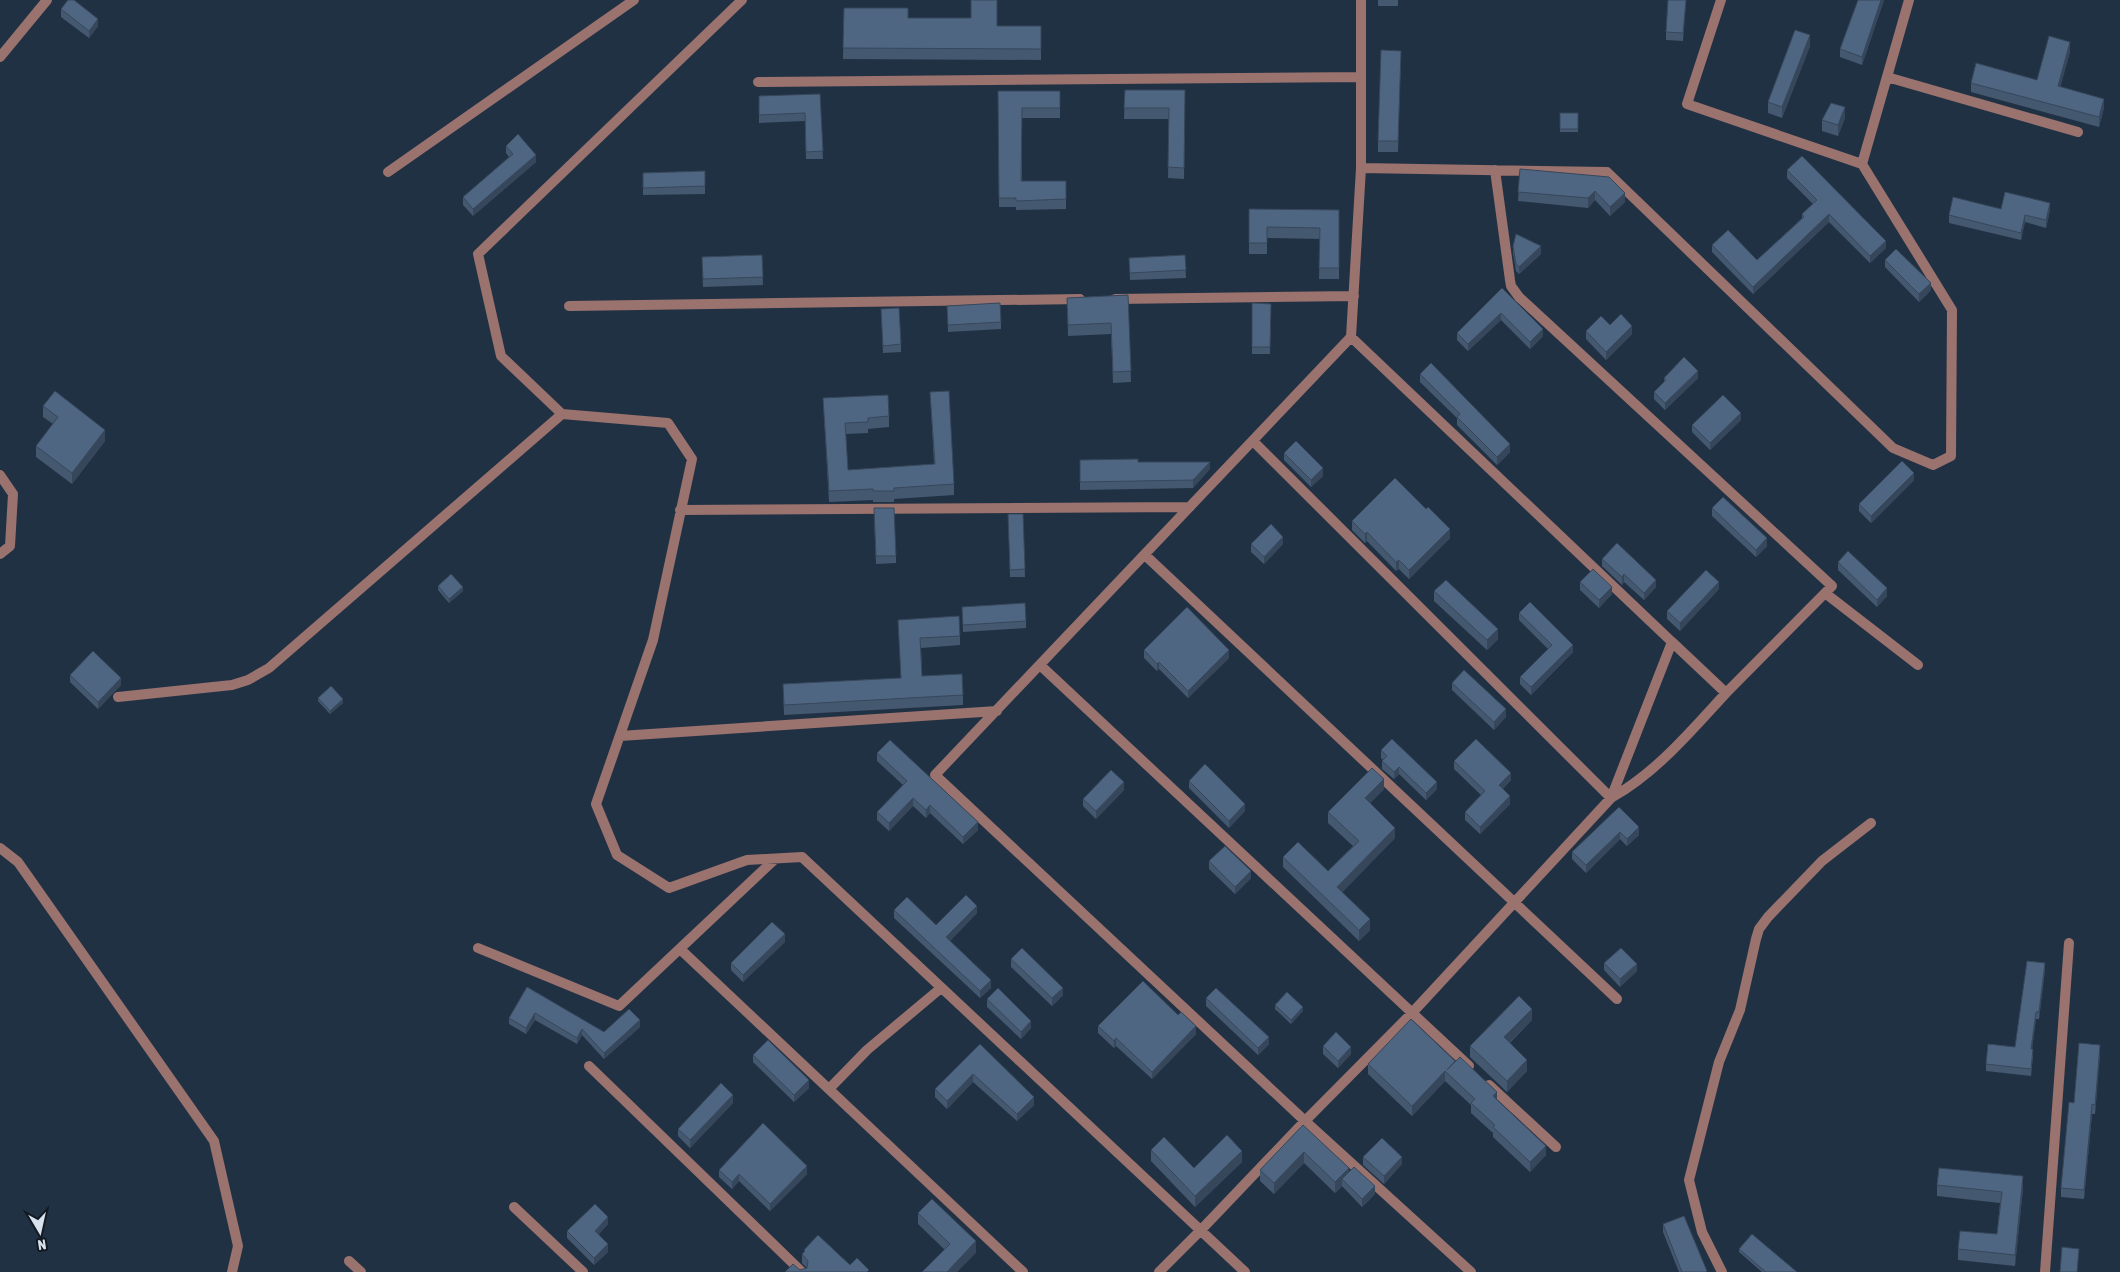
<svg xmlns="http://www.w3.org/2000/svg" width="2120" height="1272" font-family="'Asap Condensed',sans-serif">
<rect width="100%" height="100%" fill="#213144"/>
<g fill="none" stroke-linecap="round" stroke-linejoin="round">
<path stroke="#9a726e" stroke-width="10" d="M742,0l-264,254 23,102 61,58 106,9 24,36 -39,181 -57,164 21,51 52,33 78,-28 55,-3 443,415
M1361,0v168l246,4 286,276 40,17 18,-9 1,-146 -90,-146 47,-164
M1721,0l-34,104 175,60
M0,57l47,-57
M1887,77l191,55
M758,82l603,-5
M1495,170l15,110 1,6 8,11 313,289 -106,107 -54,-51
M388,172l246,-172
M1115,299l239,-3
M569,306l511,-7
M1351,337l321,305 -61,156 -199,215 -107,108 -370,-346 416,-438 10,-169
M1253,441l358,357c45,-25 80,-67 115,-105
M0,475l13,19 -3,52 -10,8
M680,510l510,-3
M1145,555l472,444
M1825,593l93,72
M1040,665l429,401
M118,697l114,-12 16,-5 21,-12 293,-254
M620,736l377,-25
M0,848l18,14 196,279 24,105 -6,26
M478,948l141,58 156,-147
M680,949l343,323
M589,1066l213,206
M1489,1085l67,62
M829,1089l38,-39 74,-62
M514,1207l69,65
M349,1261l12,11
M1159,1272l42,-42 104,-109 166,151
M1722,1272l-20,-40 -13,-52 30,-118 21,-52 16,-71 3,-10 9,-12 54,-56 49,-38"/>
<path stroke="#9a726e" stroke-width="10" d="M2045,1272l24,-329"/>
</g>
<path fill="#445870" d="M1378,0h20v6h-20z
M1686,0l-3,41 -17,-1v-8z
M1884,0l-22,65 -22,-8v-8z
M844,8l64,10 89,8h44v34l-198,-1z
M61,9l37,17 -9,12 -28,-21z
M1810,46l-28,72 -14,-5v-11z
M1401,51l-3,101h-20v-11z
M2070,52l-10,35 44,21 -5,19 -128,-35v-9l66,-3z
M1125,90h60l-1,89 -16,-1 1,-59h-45z
M998,91h62v27h-38v63h44v28l-50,1v-3h-17z
M820,94l3,65h-17l-1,-38 -46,2v-27z
M1560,113h18v19h-18z
M1845,118l-7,18 -16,-5v-11z
M506,146l30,16 -63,54 -10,-11v-8l46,-40 -3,-4z
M1520,169l105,24v9l-15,14 -15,-16 -7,8 -70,-7z
M1787,170l99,78 -16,15 -41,-41 -76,72 -41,-42v-7l45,15 45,-42v-4l11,-10 -26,-26z
M705,171v23l-62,1v-22z
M1249,209l90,1v69h-20l1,-40 -53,-1v16h-18z
M2001,209l49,1 -4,18 -21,-6 -4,18 -72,-17v-8z
M1513,246l28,8 -22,20 -3,-3 -3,-18z
M762,255l1,30 -60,2 -1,-30z
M1185,255l1,23 -56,2 -1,-22z
M1885,260l46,30 -12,12 -34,-35z
M1502,288l41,48 -13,13 -29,-29 -33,31 -11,-11v-7z
M1128,295l3,87 -18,1 -2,-49 -43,2 -1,-38z
M1252,303l19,1 -1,50h-18z
M947,306l54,16v7l-53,3z
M881,309l20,35v8l-18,1z
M1610,325l22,9 -26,26 -20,-21v-8z
M1420,374l90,78 -13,13 -40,-40v-7l-37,-36z
M1664,378h34l-33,32 -11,-11v-7l10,-9z
M930,392l24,92v11l-60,4v3h-21v-2l-44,2 -6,-104 66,18v11l-21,2v4l-22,1 2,36 86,-6z
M43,406l62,35 -33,43 -36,-27v-11l17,-22 -10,-7z
M1741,420l-31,30 -18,-18v-7z
M1284,453l39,23 -12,11 -27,-27z
M1080,460l58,2 72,7 -17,19 -113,2z
M1914,480l-43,43 -12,-12v-7z
M1712,508l55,38 -11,11 -44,-41z
M1008,514h15l2,63h-15z
M874,516l22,40v7l-20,1z
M1352,521l98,17 -41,41 -10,-10 -3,2 -29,-30 -2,2 -13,-13z
M1251,544h32l-19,20 -13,-12z
M1602,559l54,28 -12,13 -20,-18 -2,3 -20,-19z
M1838,562l49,34 -10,11 -39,-37z
M1580,582l32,12 -13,14 -19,-18z
M438,586l25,5 -14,12 -11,-13z
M1719,589l-39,42 -13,-12v-8z
M1434,591l64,48 -11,11 -53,-49z
M962,607l64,14v7l-63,4z
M1519,613l54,39 -42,43 -11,-11v-7l28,-28 -29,-29z
M898,620l62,16v9l-39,3 1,28 41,19v10l-179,10 -1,-31 118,-6z
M1144,650l85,8 -41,40 -29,-29 -2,2 -13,-13z
M70,675l51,10 -23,24 -28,-27z
M1452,683l54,34 -12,13 -42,-40z
M318,698l25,5 -13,11 -12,-13z
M1381,750l56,39 -11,11 -27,-26 -5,5 -12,-10v-8l1,-1 -2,-2z
M877,753l101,77 -15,14 -33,-31 -4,5 -13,-12 -24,25 -12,-11v-8l26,-27 -26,-24z
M1454,761l57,19 -8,9 7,15 -30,30 -15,-14v-8l16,-17 -27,-26z
M1189,781l56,30 -16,17 -40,-40z
M1384,789l-14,14 25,35 -53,54 28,38 -11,11 -76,-74v-10l45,14 25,-25 -25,-23v-11z
M1124,790l-28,29 -13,-13v-7z
M1619,807l20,28 -12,11 -7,-7 -34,34 -14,-14v-7z
M1209,861l42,17 -16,16 -26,-25z
M894,910l42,15 41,-12 -27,28 41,47 -11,10 -86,-80z
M785,942l-42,40 -12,-12v-7z
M1011,959l52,36 -11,11 -41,-39z
M1604,963l33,8 -17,16 -16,-17z
M2045,970l-6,49h-3l-4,30 1,7 -2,20 -45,-5v-7l29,-17z
M527,987l77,45 36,-5 -36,32 -22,-24 -5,9 -42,-24 -9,14 -17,-10v-6z
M1206,998l63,46 -11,11 -52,-49z
M987,999l44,29 -10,11 -34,-32z
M1275,1005l28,6 -12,13 -16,-15z
M1411,1019l86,82 49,54 -16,17 -37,-35v-4l-22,-20v-8l-26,-24 -33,35 -44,-42v-10z
M1532,1020l-22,23 17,28 -20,21 -37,-35v-11z
M1098,1026l98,8 -44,45 -36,-33 -2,2 -16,-15z
M980,1044l54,61 -17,16 -44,-39 -26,27 -12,-12v-8z
M1323,1046l28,8 -13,14 -15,-14z
M2100,1054l-5,60h-3l-8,85 -23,-2v-9l13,-85z
M753,1055l56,33 -15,14 -41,-40z
M733,1103l-43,45 -12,-12v-7z
M1303,1125l46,47 26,22 -13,13 -20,-21 -7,7 -31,-30 -30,31 -14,-13v-11z
M1151,1150l43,18 48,-6 -47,45 -44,-46z
M1363,1157l39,7 -18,20 -21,-19z
M719,1170l88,4 -37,37 -31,-30 -7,8 -13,-12z
M1937,1185l86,3 -8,78 -57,-6v-11l39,-15 3,-31 -63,-7z
M918,1213l58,40 -32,-4 -26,-25z
M608,1224l-9,10 9,18 -14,13 -27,-27v-7z
M1663,1224l44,48h-28l-16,-40z
M1739,1249l58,23h-35l-23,-20z
M804,1250l46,15 19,7 -69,-2 7,-2 -5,-5v-9l2,-2z"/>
<path fill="#37475b" d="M1881,0h3l-22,65v-8z
M98,19v7l-9,12v-7z
M1810,35v11l-28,72v-11z
M2070,42v10l-12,44v-10z
M2104,99v9l-5,19v-10z
M1845,107v11l-7,18v-11z
M536,155v7l-63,54v-7z
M1595,191v9l-7,8v-10z
M1625,193v9l-15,14v-9z
M2050,203v7l-4,18v-8z
M1829,214v8l-76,72v-7z
M2025,215v7l-4,18v-7z
M1886,241v7l-16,15v-7z
M1541,246v8l-22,20v-7z
M1931,283v7l-12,12v-8z
M1501,313v7l-33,31v-7z
M1632,326v8l-26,26v-8z
M1543,329v7l-13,13v-7z
M1698,371v7l-33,32v-7z
M1741,413v7l-31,30v-7z
M105,430v11l-33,43v-11z
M1510,444v8l-13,13v-8z
M1210,462v7l-17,19v-8z
M1323,468v8l-12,11v-7z
M1914,473v7l-43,43v-7z
M1450,529v9l-41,41v-9z
M1367,532v9l-2,2v-9z
M1283,537v7l-19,20v-7z
M1767,538v8l-11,11v-7z
M1399,560v9l-3,2v-9z
M1624,574v8l-2,3v-8z
M1656,580v7l-12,13v-7z
M1719,582v7l-39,42v-8z
M463,587v4l-14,12v-4z
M1612,587v7l-13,14v-8z
M1887,588v8l-10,11v-7z
M1498,629v10l-11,11v-10z
M1573,645v7l-42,43v-8z
M1229,650v8l-41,40v-7z
M1159,662v7l-2,2v-7z
M121,678v7l-23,24v-7z
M343,699v4l-13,11v-3z
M1506,709v8l-12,13v-8z
M1399,767v7l-5,5v-7z
M1511,773v7l-12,13v-8z
M1384,779v10l-19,19v-10z
M1124,782v8l-28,29v-8z
M1437,782v7l-11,11v-7z
M1510,796v8l-30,30v-7z
M913,798v8l-24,25v-8z
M1245,804v7l-16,17v-7z
M930,805v8l-4,5v-8z
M978,822v8l-15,14v-7z
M1639,827v8l-12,11v-7z
M1395,828v10l-58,60v-11z
M1620,832v7l-34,34v-8z
M1251,871v7l-16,16v-7z
M977,906v7l-31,32v-8z
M1370,919v11l-11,11v-11z
M785,934v8l-42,40v-7z
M2045,963v7l-6,49v-7z
M1637,964v7l-17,16v-8z
M991,980v8l-11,10v-7z
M1063,988v7l-11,11v-8z
M1303,1007v4l-12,13v-4z
M1532,1009v11l-28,28v-11z
M2036,1012v7l-5,37v-7z
M535,1013v7l-9,14v-6z
M640,1020v7l-36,32v-6z
M1031,1021v7l-10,11v-7z
M1196,1026v8l-44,45v-7z
M582,1029v6l-5,9v-6z
M1269,1037v7l-11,11v-7z
M1116,1038v8l-2,2v-7z
M2100,1045v9l-5,60v-9z
M1351,1047v7l-13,14v-7z
M1527,1060v11l-20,21v-11z
M1445,1071v10l-33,35v-10z
M973,1074v8l-26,27v-8z
M809,1080v8l-15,14v-7z
M1497,1092v10l-4,-6z
M733,1095v8l-43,45v-8z
M1034,1097v8l-17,16v-7z
M2092,1104v10l-8,85v-9z
M1546,1146v9l-16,17v-10z
M1242,1151v11l-47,45v-11z
M1304,1152v11l-30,31v-11z
M1402,1157v7l-18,20v-8z
M807,1166v8l-37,37v-7z
M1349,1168v11h-7v7l-7,7v-11z
M739,1174v7l-7,8v-7z
M2023,1176v12l-8,78v-11z
M1375,1186v8l-13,13v-8z
M608,1217v7l-13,14v-7z
M976,1241v12l-19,19h-10z
M608,1244v8l-14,13v-7z"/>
<path fill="#4f6682" stroke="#37475b" d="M68,0h6l24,19 -9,12 -28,-22z
M971,0h26v26h44v23l-198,-1 1,-40h64v10h63z
M1668,0h18l-3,33 -17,-1z
M1858,0h23l-19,57 -22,-8z
M1795,30l15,5 -28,72 -14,-5z
M2049,36l21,6 -12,44 46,13 -5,18 -128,-34 5,-20 61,17z
M1381,50l20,1 -3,90h-20z
M1125,90h60l-1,78 -16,-1 1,-59h-45z
M998,91h62v17h-38l-1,73h45v18l-50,2v-3h-17z
M820,94l3,57 -17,1 -1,-39 -46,2v-19z
M1831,103l14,4 -7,18 -16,-5z
M1560,113h18v16h-18z
M518,134l18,21 -63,54 -10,-12 50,-43 -7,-8z
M1802,156l84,85 -16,15 -41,-42 -76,73 -41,-42 16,-15 29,30 47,-43 -2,-3 15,-14 -30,-30z
M1520,169l89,8 16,16 -15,14 -15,-16 -7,7 -70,-6z
M705,171v15l-62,2v-15z
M2005,192l45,11 -4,17 -21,-5 -4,18 -72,-18 4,-18 48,12z
M1249,209l90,1v58h-20l1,-40 -53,-1v16h-18z
M1516,234l25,12 -22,21 -3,-3 -3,-18z
M1896,249l35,34 -12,11 -34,-34z
M762,255l1,22 -60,2 -1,-22z
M1185,255l1,15 -56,3 -1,-15z
M1502,288l41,41 -13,13 -29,-29 -33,31 -11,-11z
M1128,295l3,76 -18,1 -2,-49 -43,2 -1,-27z
M1000,303l1,19 -53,3 -1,-19z
M1252,303l19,1 -1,43h-18z
M899,308l2,36 -18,2 -2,-37z
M1621,314l11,12 -26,26 -20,-21 15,-15 9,9z
M1684,357l14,14 -33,32 -11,-11 12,-12 -2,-2z
M1431,363l79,81 -13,13 -40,-40 3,-3 -40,-40z
M55,391l50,39 -33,43 -36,-27 22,-29 -15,-11z
M949,391l5,93 -60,4v3h-21v-2l-44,2 -6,-93 65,-3 1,21 -21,2v4l-23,1 3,47 87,-6 -5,-72z
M1723,395l18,18 -31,30 -18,-18z
M1296,441l27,27 -12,12 -27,-27z
M1138,459v3h72l-17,18 -113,2v-22z
M1902,461l12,12 -43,43 -12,-12z
M1395,478l31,31 2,-2 22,22 -41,41 -10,-10 -3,2 -29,-30 -2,2 -13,-13z
M1723,497l44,41 -11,12 -44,-42z
M874,508h20l2,48h-20z
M1008,514h15l2,55 -15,1z
M1271,524l12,13 -19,20 -13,-13z
M1617,543l39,37 -12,13 -20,-19 -2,3 -20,-18z
M1848,551l39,37 -10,12 -39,-38z
M1593,569l19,18 -13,13 -19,-18z
M1706,570l13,12 -39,41 -13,-12z
M451,574l12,13 -14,12 -11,-13z
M1446,580l52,49 -11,11 -53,-49z
M1530,602l43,43 -42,42 -11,-10 32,-32 -33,-32z
M1025,603l1,18 -63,4 -1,-18z
M1187,607l42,43 -41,41 -29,-29 -2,2 -13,-14z
M959,616l1,20 -40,2 2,38 40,-2 1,21 -179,10 -1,-21 118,-6 -3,-58z
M93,651l28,27 -23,24 -28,-27z
M1464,670l42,39 -12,13 -42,-39z
M331,686l12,13 -13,12 -12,-13z
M1392,739l45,43 -11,11 -27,-26 -5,5 -12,-11 5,-5 -6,-6z
M1476,739l35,34 -12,12 11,11 -30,31 -15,-15 20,-21 -31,-30z
M890,740l88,82 -15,15 -33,-32 -4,5 -13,-12 -24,25 -12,-11 30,-31 -30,-28z
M1205,764l40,40 -16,17 -40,-40z
M1372,768l12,11 -19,19 30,30 -58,59 33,32 -11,11 -76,-73 15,-15 30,29 31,-30 -31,-29z
M1111,770l13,12 -28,29 -13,-12z
M1619,807l20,20 -12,12 -7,-7 -34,33 -14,-13z
M1225,846l26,25 -16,16 -26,-26z
M966,895l11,11 -31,31 45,43 -11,11 -86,-81 13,-13 29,28z
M772,922l13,12 -42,41 -12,-12z
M1022,948l41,40 -11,10 -41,-39z
M1621,948l16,16 -17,15 -16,-16z
M2027,961l18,2 -6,49h-3l-5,37h2l-2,20 -45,-5 2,-20 27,3z
M1143,981l35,34 3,-3 15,14 -44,46 -36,-34 -2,3 -16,-15z
M527,987l77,45 25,-23 11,11 -36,33 -22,-24 -5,9 -42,-25 -9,15 -17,-10z
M998,988l33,33 -10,11 -34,-33z
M1216,988l53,49 -11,11 -52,-50z
M1287,992l16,15 -12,13 -16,-15z
M1519,996l13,13 -28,28 23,23 -20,21 -37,-35z
M1411,1019l44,42 -8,9 13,-13 37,35 -4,4 53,50 -16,16 -37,-35 2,-2 -24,-22 4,-4 -30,-28 -33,35 -44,-42z
M1336,1032l15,15 -13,14 -15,-15z
M768,1040l41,40 -15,15 -41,-40z
M2079,1043l21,2 -5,60 -3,-1 -8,86 -23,-2 8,-86 5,1z
M980,1044l54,53 -17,17 -44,-40 -26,27 -12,-12z
M721,1083l12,12 -43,45 -12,-11z
M763,1123l44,43 -37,38 -31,-30 -7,8 -13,-12z
M1303,1125l46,43 -14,14 -31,-30 -30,31 -14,-13z
M1227,1135l15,16 -47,45 -44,-46 13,-13 30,31z
M1382,1138l20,19 -18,19 -21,-19z
M1354,1167l21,19 -13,13 -20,-20z
M1939,1168l84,8 -8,79 -57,-6 2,-18 37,3 5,-42 -65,-7z
M932,1199l44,42 -29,31h-25l28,-28 -32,-31z
M595,1204l13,13 -13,14 13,13 -14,14 -27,-27z
M1684,1216l23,55 -2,1h-23l-19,-48z
M1752,1234l45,38h-31l-27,-23z
M818,1235l32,30 7,-7 12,12 -2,2h-82l8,-8 7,6 7,-2 1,-7 -6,-7 3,-3 -1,-1z
M2062,1247l17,2 -2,23h-17z"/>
<g transform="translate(40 1232) rotate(171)" stroke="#121921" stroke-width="4" paint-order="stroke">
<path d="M0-4L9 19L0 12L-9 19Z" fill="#d8e2ef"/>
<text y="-8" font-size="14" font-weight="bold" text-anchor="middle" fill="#d8e2ef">N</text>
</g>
</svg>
